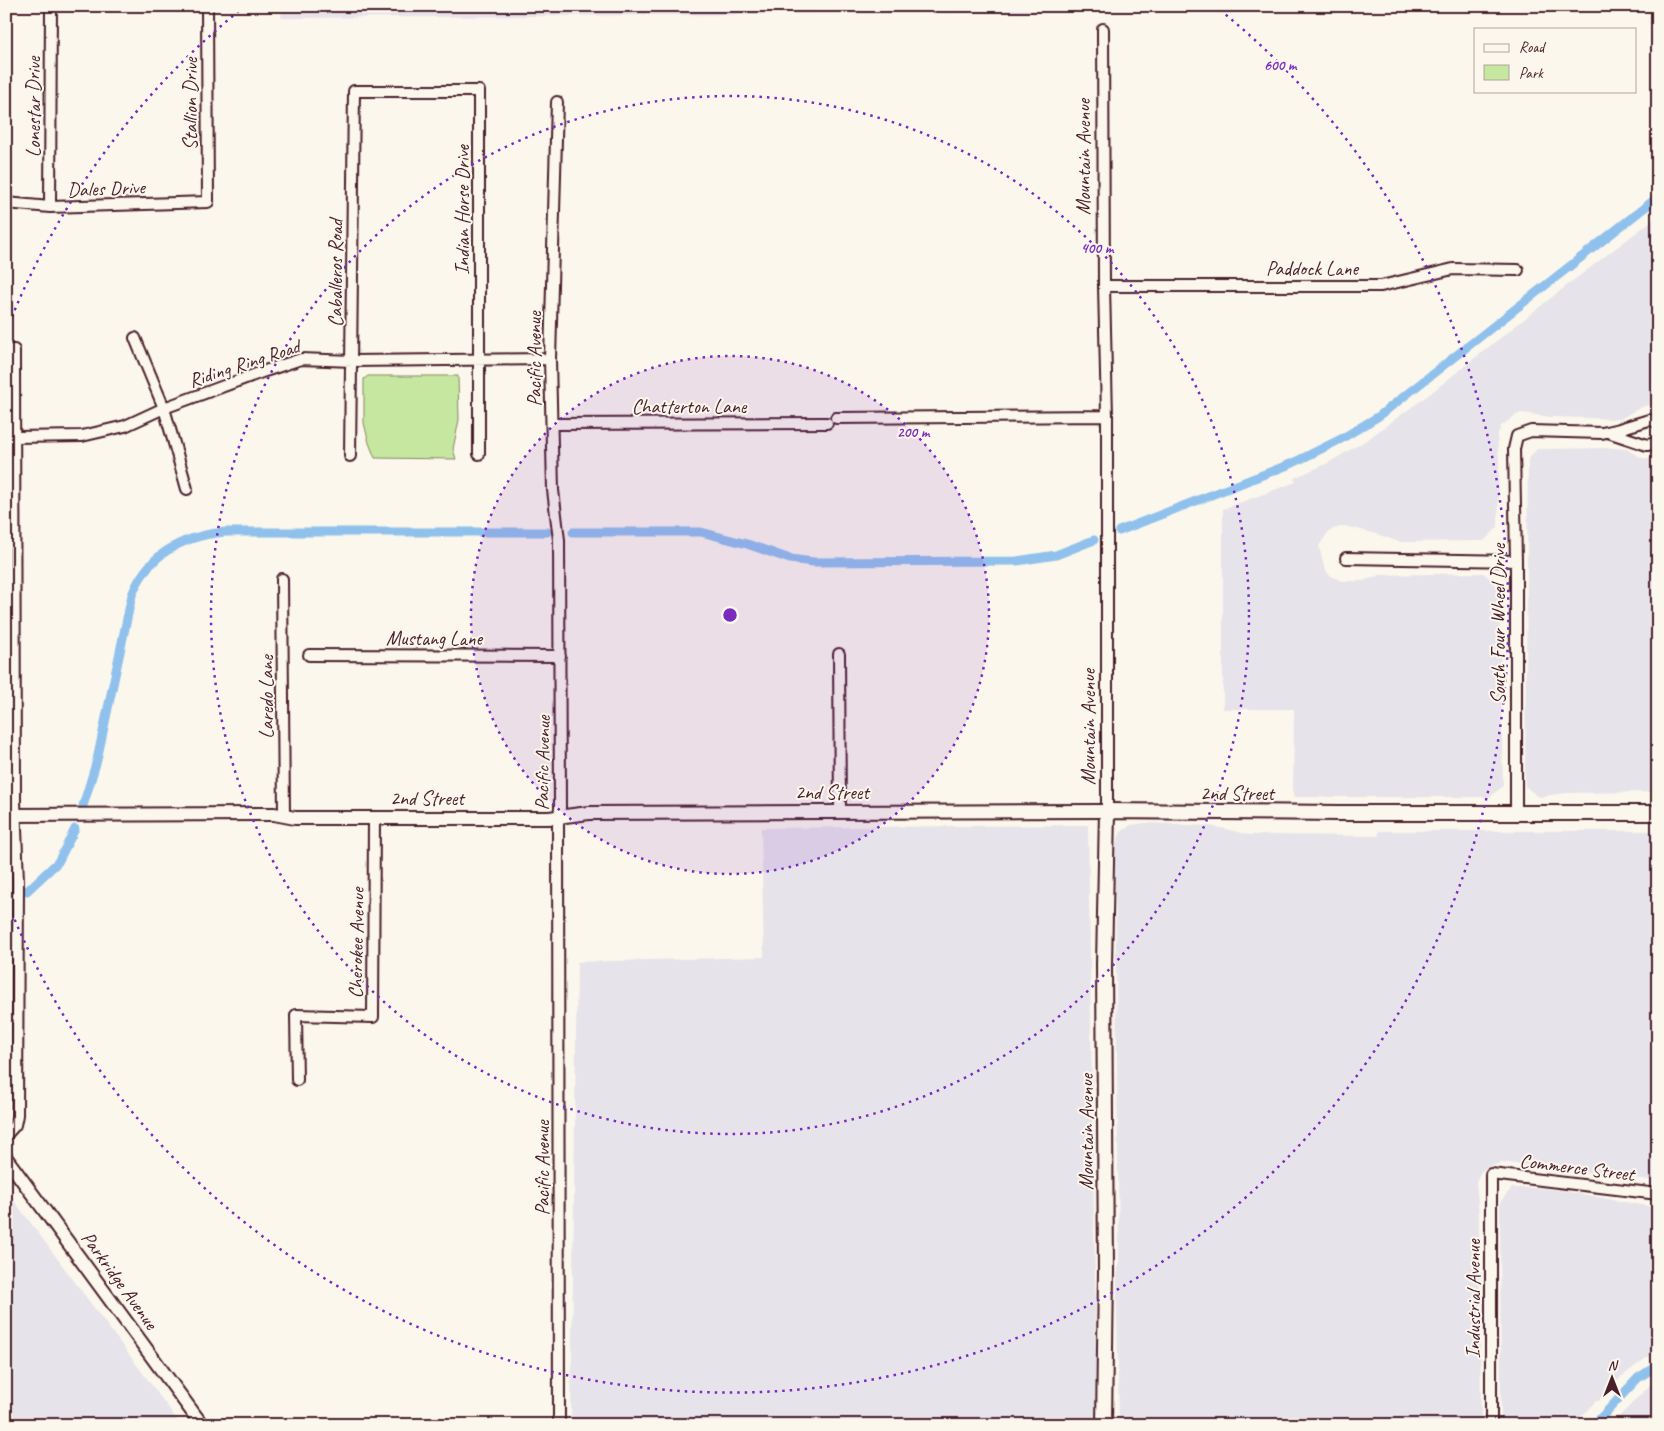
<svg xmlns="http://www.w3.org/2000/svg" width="1664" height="1431" font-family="Caveat,sans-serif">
<rect width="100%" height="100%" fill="#fbf7ec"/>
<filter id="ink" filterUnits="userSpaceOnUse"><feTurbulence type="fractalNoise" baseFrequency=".02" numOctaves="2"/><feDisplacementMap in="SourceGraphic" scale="10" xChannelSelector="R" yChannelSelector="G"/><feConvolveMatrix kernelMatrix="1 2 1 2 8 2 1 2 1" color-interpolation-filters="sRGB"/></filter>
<g filter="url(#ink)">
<path fill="#e6e3ea" d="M282,6h1269l-1,2 -1269,10z
M1658,216v190l-10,-1 -9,3 -19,11 -69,-2 -29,-4 -6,2 -15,11 -4,10 2,24 -1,67 -14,14 -85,1 -22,-8 -32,-8 -12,3 -6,5 -8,12 5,21 5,8 13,6h21l17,-6 104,-2 15,15 4,198 -13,11h-197l1,-88h-71v-200l73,-27 -2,-4 34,-15 40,-24 59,-43 143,-113z
M1615,448l11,1 16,9 8,1 8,-2v335l-93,1 -27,4 -13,-11 3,-327 9,-10z
M1146,823l62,3 18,3 23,6 130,1v-5h279v350l-150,-18h-6l-12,3 -6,3 -4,4 -4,9 3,31 2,212h-362l-2,-115v-30l2,-20 -4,-395 1,-21 5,-12 10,-7z
M1088,825l9,600h-526l6,-463 187,-5 -3,-129z
M1512,1188h28l24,3 94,17v144l-13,7 -24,18 -19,21v3h-6l-23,24h-72l-1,-223z
M6,1190l133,178 42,57h-175z
M1658,1379v46h-47l40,-41z"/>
<path fill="#c6e79f" stroke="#888365" d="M368,376h90l1,44 -6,29 3,10 -81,-1 -6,-15 -5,-20v-44z"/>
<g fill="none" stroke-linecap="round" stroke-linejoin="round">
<path stroke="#90c1ec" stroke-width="9" d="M1119,531l174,-68 48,-24 38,-23 279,-219
M573,532h128l46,12 43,15 23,3 204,-1 39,-6 38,-15
M83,806l14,-46 35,-165c16,-41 51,-59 93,-63h322
M27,891l31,-29 17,-33
M1594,1425l44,-47 20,-13"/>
<defs>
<path id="minor" d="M1103,29l1,257 3,130v395
M557,102l-7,257 3,131 6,50 1,268 -2,17 1,600
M6,203l44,4 158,-5 -1,-196
M50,207l1,-201
M1104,286h277l72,-17 65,1
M135,338l29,70 23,81
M6,350h8l1,451 3,81 -1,233 -2,10 -9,10
M836,418l271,-2
M552,424l275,-1
M1608,432l39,13 11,-2
M15,437l67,-1 43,-10 39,-18 98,-36 39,-13 51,2 198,-2
M350,456l4,-365h125v363
M1346,558l170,3
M282,579l2,236
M839,654l1,158
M309,655l251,1
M1516,813v-252l-2,-112 3,-13 14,-5 71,2 17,-4 30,-9 9,2
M297,1080l-1,-65 77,2 1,-200
M1491,1425v-251l167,20"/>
<path id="tertiary" d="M6,815l268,-1 21,4h254l40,-5 518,-2
M6,1158l196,267"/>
<path id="secondary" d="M1104,1425l2,-154 -2,-306 3,-154 232,2h319"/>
</defs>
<use href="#minor" stroke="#4a1f2b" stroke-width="14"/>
<use href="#tertiary" stroke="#4a1f2b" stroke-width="16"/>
<use href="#secondary" stroke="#4a1f2b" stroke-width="18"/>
<use href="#minor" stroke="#fbf7ec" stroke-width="10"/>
<use href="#tertiary" stroke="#fbf7ec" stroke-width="12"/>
<use href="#secondary" stroke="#fbf7ec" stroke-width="14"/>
</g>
</g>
<circle cx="730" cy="615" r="259" fill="#7b2cbf" fill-opacity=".12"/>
<g fill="none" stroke="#7b2cbf" stroke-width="2.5" stroke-dasharray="2.5 5">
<circle cx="730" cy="615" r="259"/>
<circle cx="730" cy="615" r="519"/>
<path d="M9 324A778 778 0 0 1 240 10M1220 10A778 778 0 1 1 9 906"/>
</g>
<g text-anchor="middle" stroke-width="4" stroke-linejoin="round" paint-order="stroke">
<g font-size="20" fill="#4a1f2b" stroke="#fbf7ec">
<text transform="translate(190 104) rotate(-90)" y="7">Stallion Drive</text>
<text transform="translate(33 107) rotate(-90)" y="7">Lonestar Drive</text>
<text transform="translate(1083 157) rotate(-90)" y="7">Mountain Avenue</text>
<text transform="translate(106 188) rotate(-2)" y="7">Dales Drive</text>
<text transform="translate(462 210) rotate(-90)" y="7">Indian Horse Drive</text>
<text x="1312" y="275">Paddock Lane</text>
<text transform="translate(335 273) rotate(-90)" y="7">Caballeros Road</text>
<text transform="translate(534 359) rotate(-90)" y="7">Pacific Avenue</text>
<text transform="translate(244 363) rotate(-18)" y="7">Riding Ring Road</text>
<text x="689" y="413">Chatterton Lane</text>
<text transform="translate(1498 624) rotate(-90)" y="7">South Four Wheel Drive</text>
<text x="434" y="645">Mustang Lane</text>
<text transform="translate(266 697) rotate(-90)" y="7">Laredo Lane</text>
<text transform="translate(1088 727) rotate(-90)" y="7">Mountain Avenue</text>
<text transform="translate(542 763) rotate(-89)" y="7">Pacific Avenue</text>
<text x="832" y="799">2nd Street</text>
<text x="1237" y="800">2nd Street</text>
<text x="427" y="805">2nd Street</text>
<text transform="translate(356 943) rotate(-89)" y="7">Cherokee Avenue</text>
<text transform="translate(1086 1132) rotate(-90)" y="7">Mountain Avenue</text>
<text transform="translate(1577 1167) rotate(7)" y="7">Commerce Street</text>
<text transform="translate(542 1168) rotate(-90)" y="7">Pacific Avenue</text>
<text transform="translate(120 1280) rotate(54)" y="7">Parkridge Avenue</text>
<text transform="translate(1473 1299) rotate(-90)" y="7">Industrial Avenue</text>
</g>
</g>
<circle cx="730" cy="615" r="8" fill="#7b2cbf" stroke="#fbf7ec" stroke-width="2.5"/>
<g font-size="15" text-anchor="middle" font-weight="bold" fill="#7b2cbf" stroke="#fbf7ec" stroke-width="4" stroke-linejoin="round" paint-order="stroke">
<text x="1280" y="70">600 m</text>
<text x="1097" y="253">400 m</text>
<text x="913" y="437">200 m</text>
</g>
<rect width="1664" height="1431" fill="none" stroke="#fbf7ec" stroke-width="25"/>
<rect x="12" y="12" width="1639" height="1406" fill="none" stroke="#4a1f2b" stroke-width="2" filter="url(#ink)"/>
<rect x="1474" y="28" width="162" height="65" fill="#fbf7ec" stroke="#b4a19f"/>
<rect x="1484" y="44" width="25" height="8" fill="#fbf7ec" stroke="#b4a19f"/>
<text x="1519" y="52" font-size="15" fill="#4a1f2b">Road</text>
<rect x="1484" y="65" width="25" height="15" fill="#c6e79f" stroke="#b4a19f"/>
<text x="1519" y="78" font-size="15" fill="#4a1f2b">Park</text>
<g transform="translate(1612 1378)" stroke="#fbf7ec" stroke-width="4" paint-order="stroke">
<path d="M0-4L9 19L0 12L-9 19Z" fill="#4a1f2b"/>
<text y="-8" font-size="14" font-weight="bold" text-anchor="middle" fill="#4a1f2b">N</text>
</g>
</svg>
